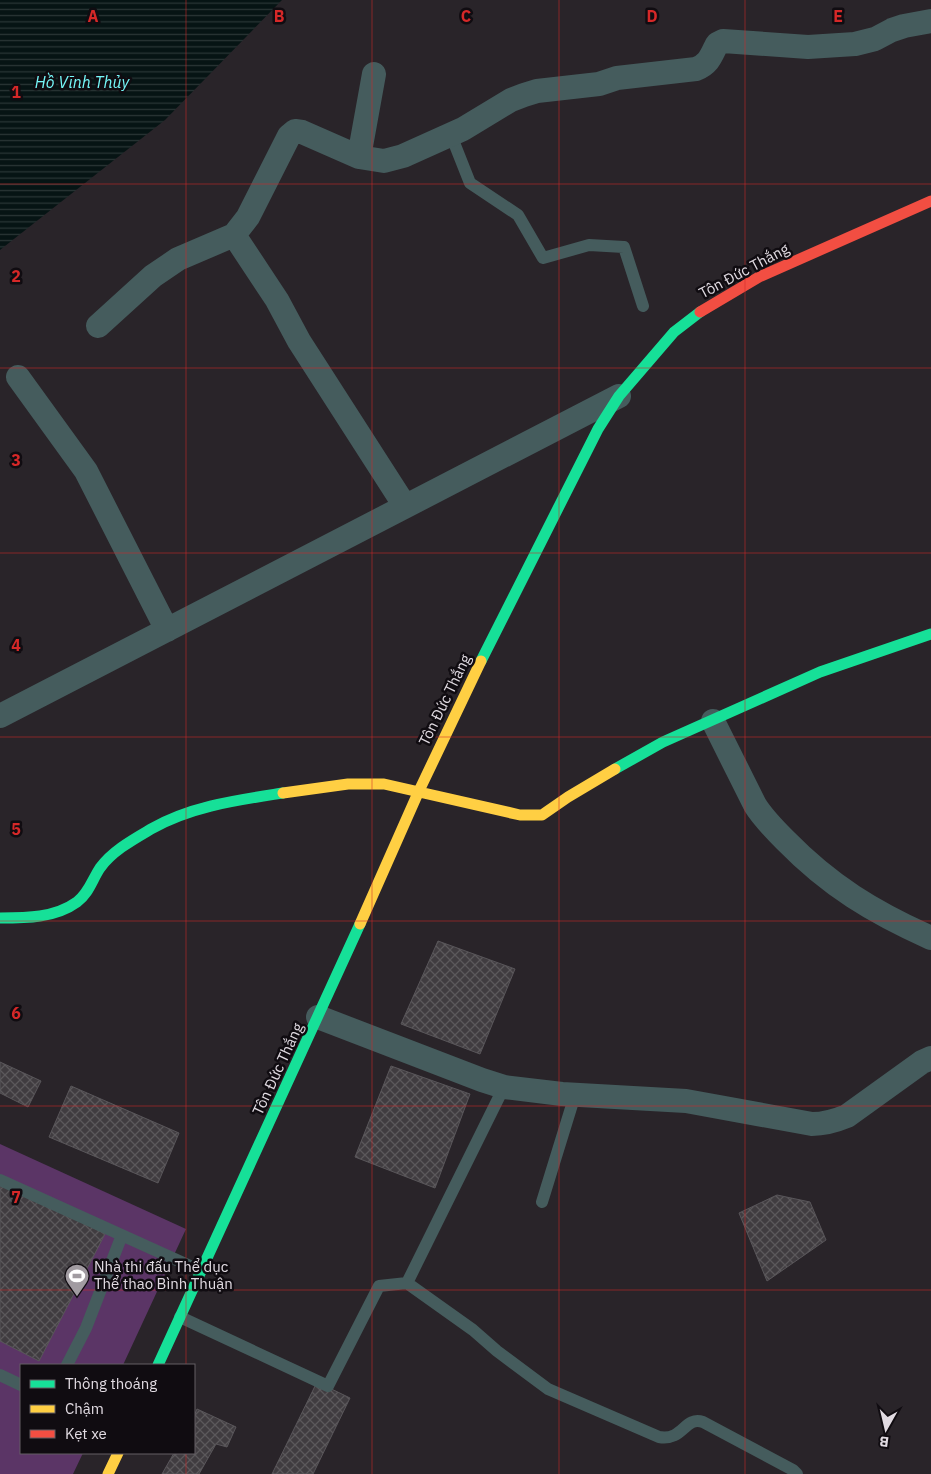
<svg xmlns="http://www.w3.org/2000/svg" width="931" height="1474" font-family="'IBM Plex Sans',sans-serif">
<defs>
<pattern id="water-rules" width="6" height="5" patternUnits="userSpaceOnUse" patternTransform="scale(1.25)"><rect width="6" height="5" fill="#061414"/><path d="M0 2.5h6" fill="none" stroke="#2a3636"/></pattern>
<pattern id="building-cross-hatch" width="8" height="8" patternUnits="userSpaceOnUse" patternTransform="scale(1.25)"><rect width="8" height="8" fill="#403c40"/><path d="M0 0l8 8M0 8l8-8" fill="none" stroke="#5b585b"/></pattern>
</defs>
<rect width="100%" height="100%" fill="#292429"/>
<path fill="#5b3566" d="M0,1144l186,85 -63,136h-102v88h62l-10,21h-73z"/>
<path fill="url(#water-rules)" d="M0,0h282l-117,120 -165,130z"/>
<path fill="url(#building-cross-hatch)" stroke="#59565a" d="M438,941l77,28 -35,85 -79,-30z
M0,1062l41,19 -13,26 -28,-14z
M391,1066l79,28 -35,94 -80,-31z
M71,1086l108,47 -21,50 -109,-46z
M0,1180l105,54 -66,127 -39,-20z
M777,1195l33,7 16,38 -59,41 -28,-68z
M317,1382l33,16 -37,76h-41z
M197,1409l39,18 -9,20 -11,-3 -17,30h-37l12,-21h20v-37z"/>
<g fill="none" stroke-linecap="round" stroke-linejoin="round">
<path stroke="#455c5d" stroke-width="12" d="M451,135l19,48 48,32 25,43 46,-13 35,2 19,59
M0,1180l201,91
M542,1202l33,-107
M407,1283l97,-196
M180,1317l148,69 51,-100 28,-3 66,47 24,21 51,38 111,48c25,4 25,-21 44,-15l90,48 4,4
M67,1365l19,-37 36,-93
M0,1375l21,10"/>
<path stroke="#455c5d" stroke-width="24" d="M359,157l15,-83
M234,235l43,65 22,41 106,165
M98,326l55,-50 25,-17 56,-24 14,-18 41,-81 6,-5 7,1 57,25 25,4 19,-5 60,-27 48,-29 13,-5 13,-4 62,-7 18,-6 79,-9c13,-5 15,-13 21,-25l6,-3 85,6 47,-3 20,-5 17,-9 12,-4 27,-5
M18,377l68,94 81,159
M0,716l619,-320
M713,721l42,84c8,13 19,24 30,35 45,46 88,72 146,98
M318,1017l164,63 22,7 58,7 124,7 126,23c12,0 23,-3 35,-8l75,-54 9,-4"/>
<path stroke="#16e098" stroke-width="11" d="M481,661l117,-232 21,-33 55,-64 26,-20
M615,769l48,-27 157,-70 111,-38
M0,918c26,0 55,0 77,-16 12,-9 15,-22 23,-34 12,-17 34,-29 51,-39 40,-23 87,-29 132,-36
M158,1365l202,-441"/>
<path stroke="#ffcf43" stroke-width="11" d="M283,793l65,-9h36l136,31h22l26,-18 47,-28
M360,924l58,-131 63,-132
M108,1474l10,-21"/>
<path stroke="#f24e42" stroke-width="11" d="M700,312l59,-35 172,-76"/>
</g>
<path fill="none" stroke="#d62828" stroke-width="1" stroke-opacity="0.55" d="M186,0v1365M372,0v1474M559,0v1474M745,0v1474M0,184h931M0,368h931M0,553h931M0,737h931M0,921h931M0,1106h931M0,1290h931M186,1453v21"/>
<defs>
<symbol id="stadium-pin" viewBox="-11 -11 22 30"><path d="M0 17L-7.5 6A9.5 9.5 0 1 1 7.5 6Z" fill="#a19ba1" stroke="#100c11"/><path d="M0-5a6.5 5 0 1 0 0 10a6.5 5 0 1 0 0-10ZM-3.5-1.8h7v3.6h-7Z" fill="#fff"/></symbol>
</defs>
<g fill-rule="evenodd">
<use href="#stadium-pin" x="63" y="1262" width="28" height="38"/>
</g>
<g text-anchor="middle" stroke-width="5" stroke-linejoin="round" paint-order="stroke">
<g font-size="15" fill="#e1dbe2" stroke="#100c11">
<text transform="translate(744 271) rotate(-28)" y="5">Tôn Đức Thắng</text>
<text transform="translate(445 700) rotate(-64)" y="5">Tôn Đức Thắng</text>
<text transform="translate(278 1069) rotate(-65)" y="5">Tôn Đức Thắng</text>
</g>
<g font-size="15" fill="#e1dbe2" stroke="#100c11" text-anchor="start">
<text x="94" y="1272">Nhà thi đấu Thể dục<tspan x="94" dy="17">Thể thao Bình Thuận</tspan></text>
</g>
<g font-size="16" font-style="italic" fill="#75f8f9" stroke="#100c11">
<text x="82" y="88">Hồ Vĩnh Thủy</text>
</g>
</g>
<g font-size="16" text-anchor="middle" font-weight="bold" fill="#d62828" stroke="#100c11" stroke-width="5" stroke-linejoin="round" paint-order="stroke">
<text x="93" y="22">A</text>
<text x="279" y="22">B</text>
<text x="466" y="22">C</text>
<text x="652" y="22">D</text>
<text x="838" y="22">E</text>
<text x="16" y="98">1</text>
<text x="16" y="282">2</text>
<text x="16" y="466">3</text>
<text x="16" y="651">4</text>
<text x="16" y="835">5</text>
<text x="16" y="1019">6</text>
<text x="16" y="1203">7</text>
</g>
<rect x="20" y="1364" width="175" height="90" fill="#100c11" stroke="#645f65"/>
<rect x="30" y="1380" width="25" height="8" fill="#16e098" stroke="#645f65"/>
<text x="65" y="1389" font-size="15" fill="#e1dbe2">Thông thoáng</text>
<rect x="30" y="1405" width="25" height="8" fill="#ffcf43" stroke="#645f65"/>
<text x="65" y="1414" font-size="15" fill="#e1dbe2">Chậm</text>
<rect x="30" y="1430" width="25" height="8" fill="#f24e42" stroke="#645f65"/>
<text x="65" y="1439" font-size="15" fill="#e1dbe2">Kẹt xe</text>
<g transform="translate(886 1429) rotate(188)" stroke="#100c11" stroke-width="4" paint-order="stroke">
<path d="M0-4L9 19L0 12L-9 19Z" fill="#e1dbe2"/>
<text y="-8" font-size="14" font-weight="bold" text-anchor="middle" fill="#e1dbe2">B</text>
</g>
</svg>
